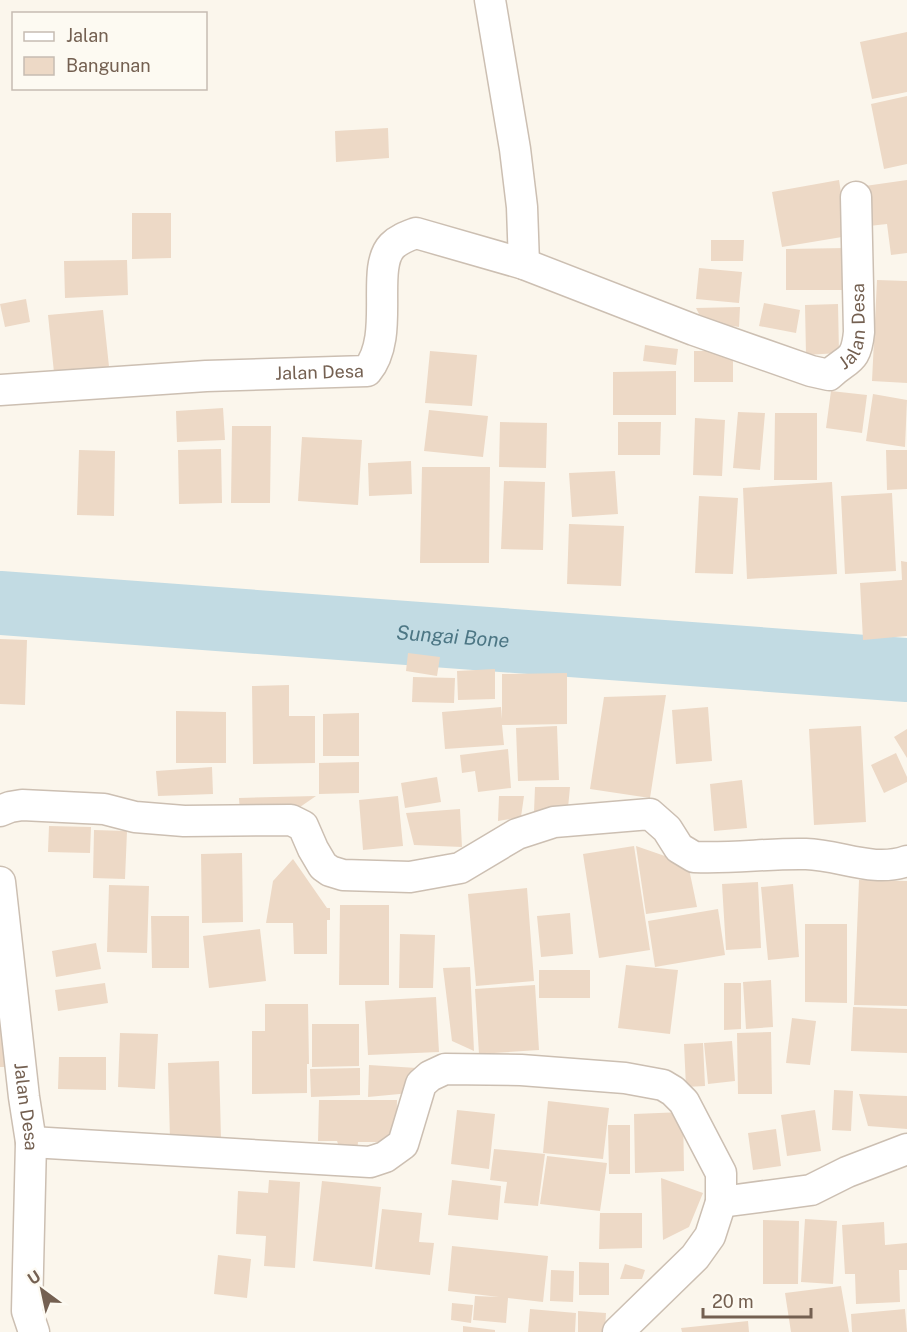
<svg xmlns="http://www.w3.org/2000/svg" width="907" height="1332" font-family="'Public Sans',sans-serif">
<rect width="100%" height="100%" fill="#fbf6ec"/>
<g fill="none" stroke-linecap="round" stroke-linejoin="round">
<path stroke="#c2dbe3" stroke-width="64" id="s1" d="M0,603l907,67"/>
</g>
<path fill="#edd9c6" d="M907,32v60l-35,7 -12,-57z
M907,96v68l-23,5 -13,-65z
M388,128l1,30 -53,4 -1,-31z
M839,180l9,56 -66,11 -10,-55z
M907,180v73l-16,2 -4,-31 -18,2 -4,-40z
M132,213h39v45l-39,1z
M711,240h33l-1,21h-32z
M846,248l1,42h-61v-41z
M127,260l1,35 -63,3 -1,-37z
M699,268l43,4 -3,31 -43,-4z
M877,280l30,1v102l-35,-2z
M26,299l4,23 -25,5 -5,-23z
M764,303l36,7 -4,23 -37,-7z
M838,304l1,49 -33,2 -1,-50z
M740,307l-1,20 -36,-5 -7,-14z
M103,310l7,66 -55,6 -7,-67z
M645,345l33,4 -2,16 -33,-4z
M430,351l47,4 -5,51 -47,-3z
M694,351h39v31h-39z
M676,371v44h-63v-43z
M831,391l36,4 -5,38 -36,-5z
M873,394l34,6 -2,47 -39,-6z
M223,408l2,32 -48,2 -1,-31z
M429,410l59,6 -5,41 -59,-6z
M738,412l27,1 -5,57 -27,-2z
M775,413h42v67h-43z
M695,418l30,2 -3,56 -29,-1z
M500,422l47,1 -1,45 -47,-1z
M618,422h43l-1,33h-42z
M232,426h39l-1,77h-39z
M302,437l60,3 -4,65 -60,-4z
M221,449l1,54 -43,1 -1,-54z
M79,450l36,1 -1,65 -37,-1z
M886,450h21v39l-20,1z
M411,461l1,33 -43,2 -1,-33z
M422,467h68l-1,96h-69z
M615,471l3,43 -46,3 -3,-44z
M504,481l41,1 -2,68 -42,-1z
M832,482l5,92 -90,5 -4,-91z
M892,493l4,78 -51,3 -4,-78z
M699,496l39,2 -5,76 -38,-1z
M569,524l55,2 -3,60 -54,-2z
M901,561l6,1v74l-44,4 -3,-57 42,-3z
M0,639l27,1 -2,65 -25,-1z
M408,653l32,4 -3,19 -31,-5z
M495,669v30l-37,1 -1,-29z
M567,673v51l-65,1 2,20 -59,4 -3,-37 59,-5 1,12v-45z
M413,677l42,1 -1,25 -42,-1z
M289,685v31h26v47l-62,1 -1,-78z
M666,695l-16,103 -60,-9 14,-92z
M708,707l4,54 -36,3 -4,-54z
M176,711l50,1v51h-50z
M359,713v43h-36v-42z
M557,726l2,54 -41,1 -2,-53z
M861,726l5,96 -52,3 -5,-96z
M907,729v29l-13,-21z
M508,749l3,39 -33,4 -3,-21 -13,2 -2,-18z
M896,753l11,24v5l-23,11 -13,-28z
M359,762v31l-40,1v-31z
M212,767l1,27 -55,2 -2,-25z
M437,777l4,25 -36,6 -4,-25z
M742,780l5,48 -33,3 -4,-47z
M535,787h35l-2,21 -34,4z
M316,796l-16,11 -25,6h-35l-1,-15z
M398,796l5,50 -40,4 -4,-50z
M499,796h25l-3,21 -23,4z
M460,809l2,38 -48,-2 -8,-32z
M49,826l42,1 -1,26 -42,-1z
M94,830l33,1 -2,48 -32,-1z
M634,846l16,104 -51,8 -16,-104z
M636,846l52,18 9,43 -51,7z
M242,853l1,69 -41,1 -1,-69z
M293,859l34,49h3v12h-3v34h-33l-1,-31h-27l7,-42z
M859,880l48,1v125l-53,-1z
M758,882l3,66 -35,2 -4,-66z
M793,884l6,73 -31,3 -7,-73z
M109,885l40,1 -2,67 -40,-1z
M527,888l7,93 -58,5 -8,-92z
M340,905h49v80h-50z
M718,909l7,46 -70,12 -7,-46z
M570,913l3,41 -32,3 -4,-41z
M151,916h38v52h-37z
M805,924h42v79l-42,-1z
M260,929l6,52 -57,7 -6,-52z
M400,934l35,1 -2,53h-34z
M96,943l5,26 -45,8 -4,-26z
M626,965l52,5 -8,64 -52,-6z
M470,967l4,84 -22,-10 -9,-73z
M539,970h51v28h-51z
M771,980l2,47 -27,2 -3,-47z
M105,983l3,20 -50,8 -3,-21z
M724,983h17v46l-17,1z
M535,985l4,65 -60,4 -4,-65z
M436,997l3,55 -71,3 -3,-54z
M265,1004h43l1,60h-2v29l-55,1v-63h13z
M853,1007l54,2v44l-56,-2z
M792,1018l24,3 -6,44 -24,-2z
M312,1024h47v42l-47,1z
M0,1025h5l-1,42h-4z
M771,1032l1,62h-34l-1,-61z
M120,1033l38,1 -3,55 -37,-2z
M732,1041l3,40 -27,3 -4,-41z
M703,1043l2,43 -19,1 -2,-43z
M59,1057h47v33l-48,-1z
M219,1061l2,78 -51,1 -2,-77z
M369,1065l48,3 -7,25 -42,4z
M360,1068v27l-49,2 -1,-28z
M834,1090l19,1 -2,40 -19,-1z
M859,1094l48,2v33l-39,-3z
M319,1100h78l-1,42h-38l-1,11 -17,-4 -3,-8h-19z
M548,1101l61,7 -6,51 -60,-6z
M457,1110l38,4 -6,55 -38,-5z
M815,1110l6,41 -34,5 -6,-41z
M683,1112l1,59 -49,2 -1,-59z
M608,1125h22v49h-21z
M776,1129l5,37 -28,4 -5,-37z
M494,1149l51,5 -7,52 -34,-3 3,-21 -17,-2z
M547,1156l60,7 -7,48 -60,-7z
M661,1178l42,15 -14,34 -26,13z
M269,1180l31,2 -5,86 -31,-2 2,-30 -30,-2 2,-43 30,2z
M452,1180l49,6 -3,34 -50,-5z
M322,1181l59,6 -9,80 -59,-6z
M382,1209l40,4 -3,29 15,1 -4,32 -55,-6z
M600,1213h42v35l-43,1z
M805,1219l32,2 -4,63 -32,-2z
M763,1220l36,1 -1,63h-35z
M884,1222l1,23 22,-2v27h-8l1,32 -44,2 -1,-30h-10l-3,-49z
M452,1246l96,10 -5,46 -35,-4 -2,25 -33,-3 2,-24 24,1 -51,-6z
M218,1255l33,4 -4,39 -33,-4z
M579,1262l30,1v32h-30z
M625,1264l20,6 -3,9h-22z
M551,1270l23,1 -1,31 -23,-1z
M841,1286l8,46h-58l-6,-39z
M452,1303l21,2 -2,18 -20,-3z
M530,1309l46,4 -1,19h-47z
M905,1309l2,23h-55l-1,-18z
M578,1311l28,2 -1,19h-27z
M748,1321l1,11h-67l-1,-4z
M463,1326l32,4v2h-32z"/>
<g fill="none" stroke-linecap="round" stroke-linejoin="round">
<defs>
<g id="street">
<path d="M490,0l25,149 7,58 2,57"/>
<path id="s2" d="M0,390l206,-14 161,-5c29,-35 3,-102 25,-125 7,-7 16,-10 24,-13l108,31 170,66 117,41 18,4c19,-18 27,-12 30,-43l-3,-135"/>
<path d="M0,811l10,-4 12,-2 82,4 31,8 49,4 107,-1 12,6 10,23 10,17 7,5 13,4 67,2 50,-9 57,-34 37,-12 96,-8 17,15 12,19 15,9c38,2 75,-4 112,-3 35,1 67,19 101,7"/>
<path id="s3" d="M0,882l24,215 7,45 -4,169 7,21"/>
<path d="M31,1142l339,20 15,-5 18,-13 18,-60 9,-8 15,-7 76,1 104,8 38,7 10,6 11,11 37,71v29l-11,34 -15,21 -77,75"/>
<path d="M721,1202l90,-12 36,-18 60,-23"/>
</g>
</defs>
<use href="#street" stroke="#ccbfb2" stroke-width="33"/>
<use href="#street" stroke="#fff" stroke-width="30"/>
</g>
<g text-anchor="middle" stroke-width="4.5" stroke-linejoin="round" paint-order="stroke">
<g font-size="18" fill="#746051" stroke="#fdfaf2">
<text dy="6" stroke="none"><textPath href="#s2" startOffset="1022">Jalan Desa</textPath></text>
<text dy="6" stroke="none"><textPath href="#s2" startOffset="320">Jalan Desa</textPath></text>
<text dy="6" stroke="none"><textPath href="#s3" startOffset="226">Jalan Desa</textPath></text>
</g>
<g font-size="20" font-style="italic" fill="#4c7684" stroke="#fdfaf2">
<text dy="7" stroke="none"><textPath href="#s1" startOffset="454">Sungai Bone</textPath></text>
</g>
</g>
<rect x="12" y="12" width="195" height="78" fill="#fdfaf2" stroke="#c6bcb2" stroke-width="1.5"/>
<rect x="24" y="32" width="30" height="9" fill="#ffffff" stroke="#c6bcb2" stroke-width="1.5"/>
<text x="66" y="42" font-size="18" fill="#746051">Jalan</text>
<rect x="24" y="57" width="30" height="18" fill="#edd9c6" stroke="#c6bcb2" stroke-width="1.5"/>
<text x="66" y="72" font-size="18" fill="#746051">Bangunan</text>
<g transform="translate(42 1290) rotate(327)" stroke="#fdfaf2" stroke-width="4.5" paint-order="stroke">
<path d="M0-4.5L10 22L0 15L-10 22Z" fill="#746051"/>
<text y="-9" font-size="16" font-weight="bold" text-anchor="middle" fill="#746051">U</text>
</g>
<path d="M703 1308v9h108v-9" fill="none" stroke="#746051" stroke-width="3"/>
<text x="712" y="1308" font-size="18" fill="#746051" stroke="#fdfaf2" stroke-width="4.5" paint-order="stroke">20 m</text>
</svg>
